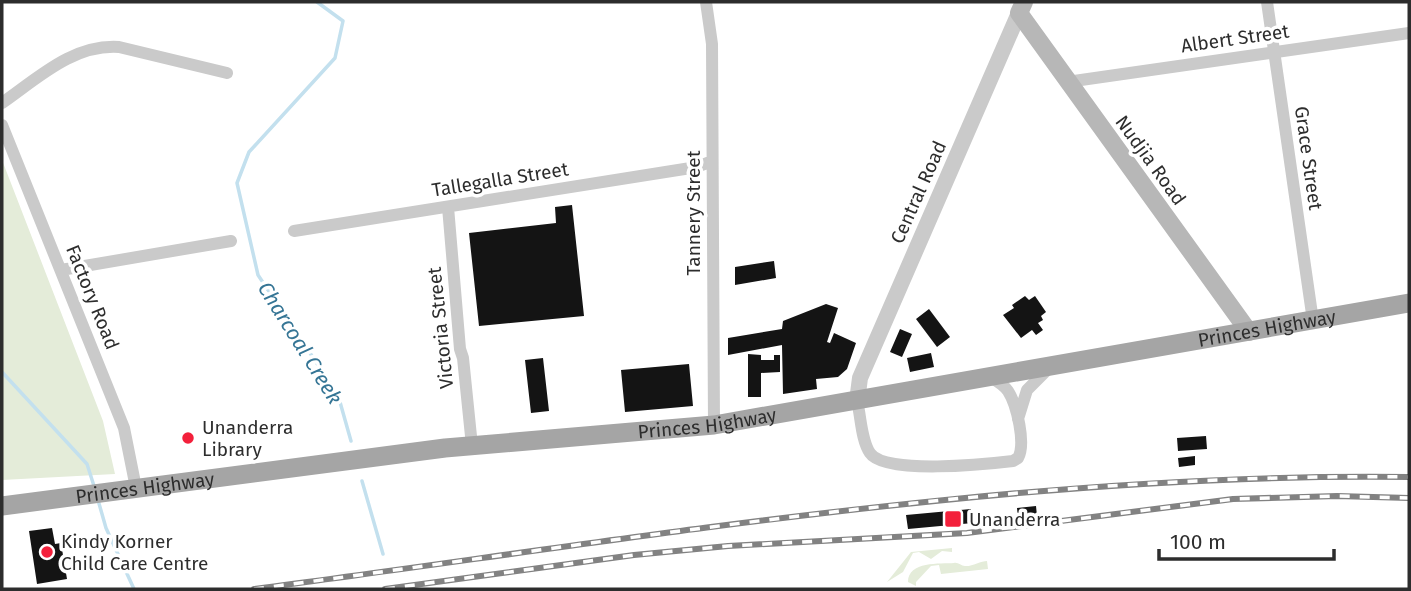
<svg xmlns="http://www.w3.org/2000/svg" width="1411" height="591" font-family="'Fira Sans',sans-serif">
<rect width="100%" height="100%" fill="#fff"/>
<path fill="#e4ecd9" d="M2,160l101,261 12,53 -113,6z
M952,548v4l-10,-1 -11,8 -12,-7 -6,1 -10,19 -16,10 24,-30z
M987,561l1,8 -47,5 -2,-9 -8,1 -15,16v4l-8,-4c0,-21 32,-18 46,-19 4,-1 7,3 11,3 6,1 16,-5 22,-5z"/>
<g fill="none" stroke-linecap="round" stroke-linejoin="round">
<path stroke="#c3e0ee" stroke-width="3.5" d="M317,2l26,19 -8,37 -86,94 -12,31 21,92 80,120 13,46
M2,372l85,92 7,22
M362,481l21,73
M98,500l8,28 28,61"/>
</g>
<path fill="#141414" d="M572,205l12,111 -105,10 -10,-93 87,-10 -1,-16z
M774,261l2,17 -41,7v-18z
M1025,296l4,4 6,-4 11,16 -5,4 2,4 -5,3 5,7 -7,5 -4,-5 -11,8 -18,-23 11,-7 -2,-3z
M826,304l12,4 -11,34 3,1 4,-10 22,10 -9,26 -9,8 -22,2 1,10 -34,5 -1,-49 -54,10v-17l54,-9 1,-8z
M929,309l21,28 -13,10 -21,-28z
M900,329l12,5 -10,23 -12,-5z
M931,353l3,14 -24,5 -3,-14z
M748,354l13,1v5h13v-5h6v17l-19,1v24h-13z
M543,358l6,53 -18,2 -6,-53z
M689,364l4,42 -68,6 -4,-42z
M1206,436l1,13 -29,2 -1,-13z
M1195,456v9l-16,2 -1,-9z
M1036,506l1,10 -19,2 -1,-10z
M971,509v3l7,-1v4l-6,1 1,7 -65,6 -2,-14z
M52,528l3,16 6,-1 6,36 -30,5 -8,-53z"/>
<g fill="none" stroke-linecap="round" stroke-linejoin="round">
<path stroke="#cacaca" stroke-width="12" d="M706,2l6,42 2,381
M1267,2l46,319
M1067,82l342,-49
M2,103c36,-25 71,-59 117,-56l108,26
M2,125l122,303 12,60
M448,207l12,142 3,9 9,88
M294,231l403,-64 15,-6
M61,270l170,-29
M857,401c4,15 4,39 13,52 14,22 118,11 143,8l5,-3c8,-14 -1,-53 -10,-67 -5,-7 -11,-10 -18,-14
M1018,419l9,-29 22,-22"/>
<path stroke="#cacaca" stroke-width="16" d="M857,401l3,-23 159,-365"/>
<path stroke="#b7b7b7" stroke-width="18" d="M1024,2l-5,11 230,319"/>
<path stroke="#a5a5a5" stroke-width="19" id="s1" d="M2,506l443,-58 269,-23 695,-122"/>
<defs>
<path id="rail" d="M254,589c384,-50 767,-117 1155,-112
M385,589l249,-34 94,-9 239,-13 266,-34 104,-3 72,2"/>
</defs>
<use href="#rail" stroke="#828282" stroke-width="6"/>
<use href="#rail" stroke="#fff" stroke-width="3.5" stroke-dasharray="10" stroke-linecap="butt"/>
</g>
<g fill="#f3203b" stroke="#fff" stroke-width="2.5">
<circle cx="188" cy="438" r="7"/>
<rect x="944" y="510" width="18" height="18" rx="3.5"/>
<circle cx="47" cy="552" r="7"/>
</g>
<g text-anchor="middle" stroke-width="7" stroke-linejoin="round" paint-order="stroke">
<g font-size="19" fill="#2d2d2d" stroke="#fff">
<text transform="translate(1235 38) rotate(-8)" y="7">Albert Street</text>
<text transform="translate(1309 158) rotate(82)" y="7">Grace Street</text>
<text transform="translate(1151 160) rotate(54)" y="7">Nudjia Road</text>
<text transform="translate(500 179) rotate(-9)" y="7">Tallegalla Street</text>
<text transform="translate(918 192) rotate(-66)" y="7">Central Road</text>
<text transform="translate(693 213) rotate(-90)" y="7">Tannery Street</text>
<text transform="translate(93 297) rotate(68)" y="7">Factory Road</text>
<text transform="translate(440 328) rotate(-96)" y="7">Victoria Street</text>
<text dy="7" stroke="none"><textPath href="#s1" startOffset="1278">Princes Highway</textPath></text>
<text dy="7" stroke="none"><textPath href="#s1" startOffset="710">Princes Highway</textPath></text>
<text dy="7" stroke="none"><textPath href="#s1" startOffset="144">Princes Highway</textPath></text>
</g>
<g font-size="19" fill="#2d2d2d" stroke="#fff" text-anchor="start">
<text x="202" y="434">Unanderra<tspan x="202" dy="22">Library</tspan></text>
<text x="969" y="526">Unanderra</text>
<text x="61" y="548">Kindy Korner<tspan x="61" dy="22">Child Care Centre</tspan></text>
</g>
<g font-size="21" font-style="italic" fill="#357595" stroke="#fff">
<text transform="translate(300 343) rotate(58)" y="7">Charcoal Creek</text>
</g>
</g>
<rect width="1411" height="591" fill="none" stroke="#2d2d2d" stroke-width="7"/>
<path d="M1159 549v10h175v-10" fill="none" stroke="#2d2d2d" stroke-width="3.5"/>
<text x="1170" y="549" font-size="21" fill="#2d2d2d" stroke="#ffffff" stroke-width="5" paint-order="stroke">100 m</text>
</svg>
